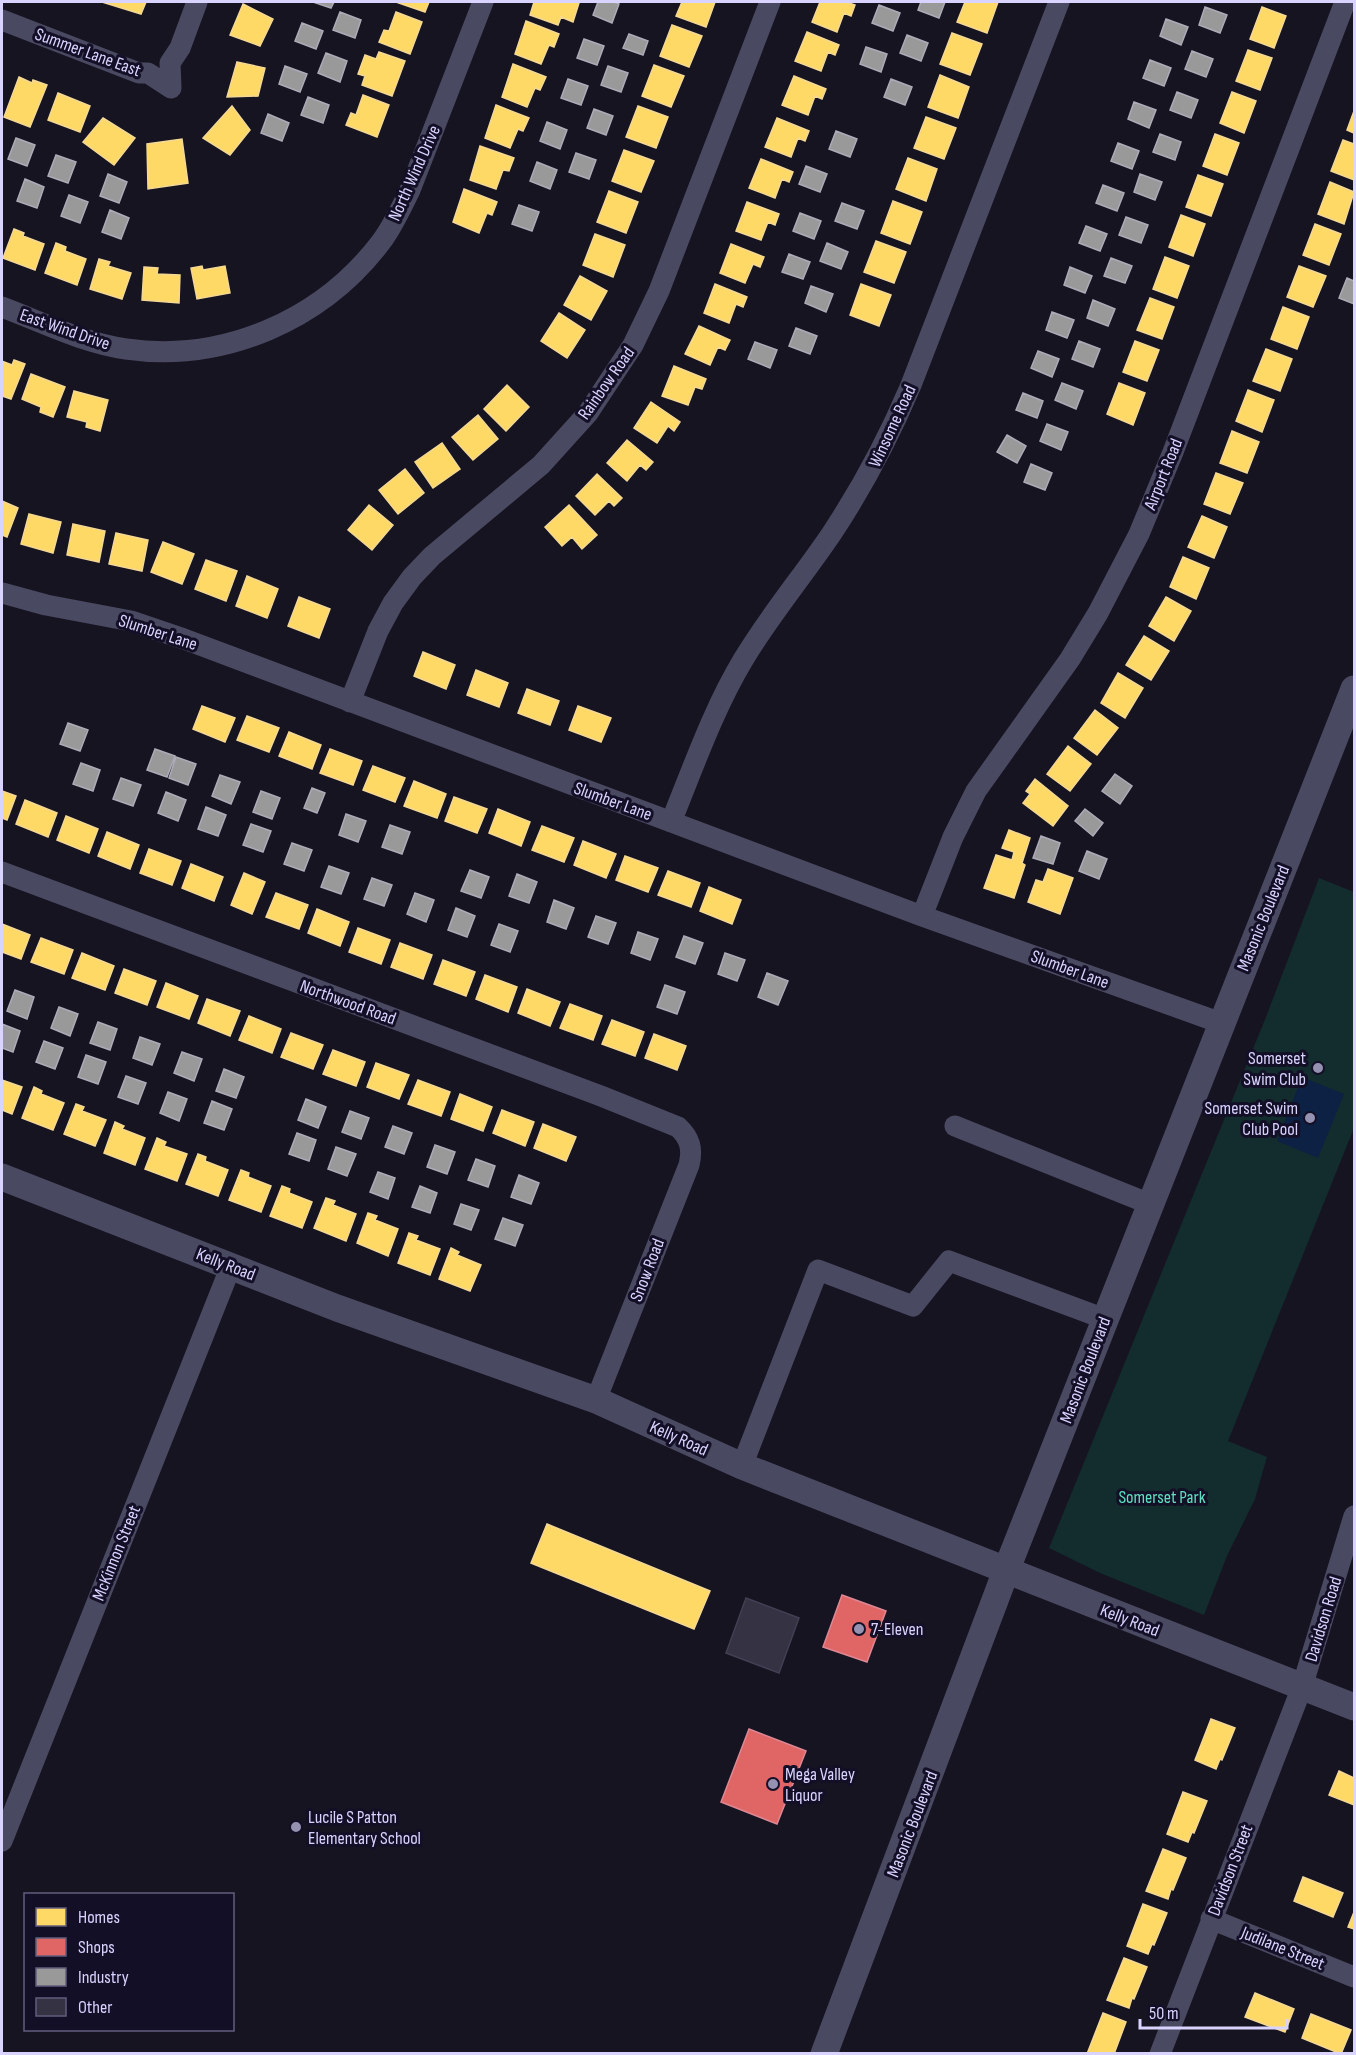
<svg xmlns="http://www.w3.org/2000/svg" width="1356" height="2055" font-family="'Sofia Sans Condensed',sans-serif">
<rect width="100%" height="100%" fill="#161421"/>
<path fill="#132c2d" d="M1319,878l35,14v236l-126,313 39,16 -12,42 -28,57 -23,59 -104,-42 -51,-25 217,-531z"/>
<path fill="#0d2144" d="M1302,1077l42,17 -26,64 -41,-17z"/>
<path fill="#ffd966" stroke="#f4d894" stroke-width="1.5" d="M102,2h44l-5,12z
M396,2h33l-4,10z
M534,2h42l3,1 -6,19 -12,-5 -3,8 -28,-10z
M682,2h33l-9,25 -30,-11z
M820,2h26l9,3 -4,11 -7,-3 -7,19 -25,-10z
M965,2h33l-11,31 -30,-11z
M243,4l30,15 -13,27 -30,-11z
M1262,7l24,9 -12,32 -24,-9z
M396,12l26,10 -12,32 -31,-12 5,-12 5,1z
M526,21l33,13 -5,13 -5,-2 -8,19 -26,-10z
M672,25l30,11 -13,31 -29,-11z
M807,32l32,13 -4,10 -7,-3 -7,19 -26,-10z
M952,33l30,11 -12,31 -30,-11z
M1248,50l24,8 -12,32 -24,-9z
M379,52l26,9 -13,35 -30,-11 3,-9 -7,-2 7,-19 11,4z
M237,62l28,6 -7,28 -31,1z
M513,64l33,13 -6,13 -5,-2 -8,19 -25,-10z
M654,65l30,11 -13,31 -29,-11z
M940,75l29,12 -11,31 -30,-11z
M794,76l32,13 -4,10 -7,-3 -7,19 -26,-10z
M19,77l13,6 1,-3 14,5 -17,42 -26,-10z
M1232,92l24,9 -12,32 -24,-10z
M58,93l32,13 -10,26 -32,-12z
M363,95l26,10 -12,32 -31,-12 5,-12 5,2z
M496,105l33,13 -6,13 -5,-2 -8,19 -25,-10z
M232,106l18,24 -20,25 -27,-17z
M638,106l30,11 -12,31 -30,-11z
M1354,111v22l-7,-3z
M926,117l30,11 -12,31 -30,-11z
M103,118l32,20 -21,27 -31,-23z
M777,118l32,13 -4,10 -7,-3 -7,19 -26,-10z
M1215,134l24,9 -12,32 -24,-9z
M182,139l6,44 -40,6 -1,-45z
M1343,140l11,4v36l-23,-9z
M480,146l34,12 -5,13 -6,-1 -7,19 -26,-9z
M624,150l30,11 -13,31 -29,-11z
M908,158l29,11 -11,32 -30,-12z
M761,159l32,13 -4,10 -7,-3 -7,19 -26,-10z
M1198,175l25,9 -12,32 -25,-9z
M1330,182l24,10 -10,32 -26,-10z
M464,189l33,13 -5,13 -5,-2 -8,20 -26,-11z
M609,191l29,11 -12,31 -29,-11z
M893,201l29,11 -12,32 -29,-11z
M747,202l32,12 -4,11 -7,-3 -7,18 -25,-9z
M1181,215l24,9 -12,32 -24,-9z
M1315,224l26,10 -12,31 -26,-10z
M14,229l10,4 -1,3 21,8 -9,26 -32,-12z
M595,234l30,11 -12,32 -30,-12z
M876,241l30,11 -12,31 -30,-11z
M56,243l10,4 -1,4 21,8 -9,26 -32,-12z
M731,244l33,13 -4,10 -7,-3 -8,19 -25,-10z
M1165,257l24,9 -12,32 -24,-9z
M99,259l11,3 -2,4 23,7 -9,26 -32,-10z
M202,266l1,4 22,-4 5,27 -33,6 -6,-31z
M1299,266l27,10 -13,31 -26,-10z
M144,267l14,1 -1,6 23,1 -1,28 -37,-3z
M580,276l27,15 -16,29 -27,-15z
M715,284l32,13 -4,10 -7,-3 -7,19 -25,-10z
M861,284l30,11 -12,31 -29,-11z
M1150,298l24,9 -12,32 -25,-9z
M1283,307l26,10 -12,32 -26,-10z
M559,313l26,17 -18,28 -26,-17z
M699,326l31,14 -5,10 -7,-3 -8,18 -25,-11z
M1135,341l24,9 -12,31 -24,-9z
M1266,349l26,10 -12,32 -27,-10z
M14,360l11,4 -14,35 -9,-3v-35l10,4z
M674,366l32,13 -4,10 -7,-2 -7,18 -26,-9z
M31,374l34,13 -12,30 -13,-5 1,-5 -19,-8z
M1119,383l26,10 -12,32 -26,-11z
M507,385l22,22 -23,24 -22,-22z
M1248,390l26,10 -12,32 -26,-11z
M74,391l34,9 -8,31 -14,-4 1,-5 -20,-5z
M651,402l29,20 -6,9 -6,-5 -11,17 -23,-15z
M478,415l20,24 -25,21 -21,-23z
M1232,431l27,11 -12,31 -27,-10z
M627,440l26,22 -7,8 -6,-5 -13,16 -20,-18z
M442,443l18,26 -27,19 -18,-26z
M405,469l19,24 -26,21 -19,-24z
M1216,473l27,10 -13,31 -26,-10z
M597,474l25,24 -8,8 -5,-5 -14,14 -19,-19z
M2,501l16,7 -11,29 -5,-2z
M369,505l24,20 -21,25 -24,-20z
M569,505l28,30 -15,14 -10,-12 -10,9 -17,-19z
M29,514l32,8 -8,31 -32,-9z
M1202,516l25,11 -13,31 -26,-11z
M73,524l32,7 -6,31 -32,-7z
M116,533l32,7 -6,31 -33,-7z
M163,542l31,12 -12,30 -31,-12z
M1183,557l26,11 -13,31 -26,-12z
M206,560l31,11 -11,30 -31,-12z
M247,576l31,13 -11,29 -31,-12z
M299,597l31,12 -11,29 -31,-12z
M1166,597l25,14 -17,30 -25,-15z
M1144,636l25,15 -18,29 -25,-15z
M423,652l32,13 -9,24 -32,-13z
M476,670l32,13 -9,24 -32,-12z
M1118,673l25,15 -18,30 -24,-15z
M527,689l32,12 -9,24 -32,-12z
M202,706l33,12 -10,24 -32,-13z
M578,706l33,12 -10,24 -32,-12z
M1095,710l23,18 -21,27 -23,-17z
M247,716l32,12 -10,24 -32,-12z
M289,732l32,13 -9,24 -33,-13z
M1068,746l23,18 -21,27 -23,-17z
M330,749l32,12 -9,24 -33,-12z
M373,766l32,12 -10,24 -32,-12z
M1035,779l33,27 -15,20 -30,-23 7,-9 -4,-3z
M414,781l32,13 -9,24 -33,-12z
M2,791l14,5 -9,24 -5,-2z
M454,797l33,12 -10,24 -32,-12z
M25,800l32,13 -9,24 -32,-13z
M498,809l32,13 -9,24 -32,-13z
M66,816l32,13 -9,24 -32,-13z
M542,826l32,12 -10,24 -32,-12z
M1009,830l21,8 -8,25 3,2 -11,33 -30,-10 12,-33 16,5 2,-8 -12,-4z
M107,832l32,13 -9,24 -32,-13z
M583,841l33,13 -10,24 -32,-13z
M149,849l32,12 -9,24 -32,-12z
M625,856l33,12 -10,24 -32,-12z
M191,864l32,13 -9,24 -32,-13z
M1048,869l25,9 -13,36 -32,-12 8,-22 7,2z
M668,871l32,12 -9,24 -33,-12z
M244,873l21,9 -13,32 -21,-9z
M709,887l32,13 -9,24 -32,-13z
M276,893l32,12 -9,24 -33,-12z
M317,909l32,13 -9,24 -32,-13z
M2,924l28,11 -9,24 -19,-7z
M358,928l32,12 -9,24 -32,-12z
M41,938l32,12 -9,24 -33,-12z
M400,943l32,12 -9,24 -32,-12z
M82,953l32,13 -9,24 -33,-12z
M443,960l32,12 -9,24 -32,-12z
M124,969l32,12 -9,24 -32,-12z
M485,975l32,12 -9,25 -32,-13z
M166,983l32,13 -9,23 -32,-12z
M527,989l33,13 -10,24 -32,-13z
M207,999l33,12 -10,25 -32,-13z
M570,1004l32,12 -9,24 -33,-12z
M249,1016l32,13 -9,24 -33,-13z
M612,1020l32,12 -9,24 -33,-12z
M291,1033l32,12 -10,24 -32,-12z
M654,1034l32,12 -9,24 -32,-12z
M333,1050l32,12 -9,24 -33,-12z
M376,1063l33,12 -10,24 -32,-12z
M2,1080l20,7 -10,27 -10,-4z
M418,1080l32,12 -9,24 -33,-12z
M34,1087l8,4 -1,3 23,9 -11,27 -31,-12z
M460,1094l32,13 -9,24 -32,-12z
M76,1104l8,3 -2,4 24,9 -11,26 -31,-12z
M502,1110l32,12 -9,24 -32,-13z
M115,1122l9,4 -2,3 23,9 -10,27 -31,-12z
M543,1124l33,13 -10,24 -32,-13z
M157,1138l9,4 -2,4 23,8 -10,27 -32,-12z
M198,1154l8,3 -1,4 23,9 -10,26 -32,-12z
M241,1170l8,3 -1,4 23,9 -10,26 -32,-12z
M282,1186l8,3 -1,4 23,9 -10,26 -32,-12z
M326,1198l9,3 -2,4 23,9 -10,27 -32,-13z
M368,1213l9,3 -2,4 23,9 -10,27 -31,-13z
M409,1233l9,3 -2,4 24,9 -10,26 -32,-12z
M451,1248l8,4 -2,3 24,10 -11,26 -31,-12z
M547,1524l163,67 -16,38 -163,-66z
M1211,1719l24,9 -13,32 -2,-1 -4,10 -21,-9z
M1339,1771l15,7v27l-25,-10z
M1183,1792l24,9 -13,32 -2,-1 -4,10 -21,-8z
M1163,1849l23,9 -13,32 -2,-1 -3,10 -22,-8z
M1303,1877l40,16 -10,24 -39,-16z
M1143,1904l24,9 -13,32 -2,-1 -4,10 -21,-8z
M1354,1912v17l-6,-2z
M1124,1958l23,9 -13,32 -2,-1 -3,10 -22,-8z
M1255,1993l39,16 -9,23 -40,-15z
M1103,2013l23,9 -12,32h-27z
M1311,2014l40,16 -10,24 -39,-16z"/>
<path fill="#e06666" stroke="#de8794" stroke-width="1.5" d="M842,1595l44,16 -19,51 -44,-15z
M749,1729l57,22 -29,73 -56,-22z"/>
<path fill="#999" stroke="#acabb8" stroke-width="1.5" d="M313,2h21l-3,6z
M598,2h16l5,2 -7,19 -19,-8z
M921,2h24l-6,16 -21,-8z
M879,5l21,8 -7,18 -21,-8z
M1205,7l22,8 -7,18 -21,-8z
M340,12l21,8 -6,18 -22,-8z
M1166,19l22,8 -7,18 -21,-9z
M302,23l21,8 -7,18 -21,-8z
M629,34l19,7 -5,14 -20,-7z
M907,35l21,8 -7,18 -21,-8z
M584,39l20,7 -7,19 -20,-7z
M866,47l21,7 -6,18 -21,-8z
M1192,51l21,8 -7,18 -21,-8z
M326,53l21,8 -7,21 -22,-9z
M1150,60l21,8 -7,18 -21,-8z
M285,66l22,8 -7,18 -21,-8z
M608,66l20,7 -7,19 -20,-7z
M568,79l20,7 -7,19 -20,-7z
M891,79l21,8 -7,18 -21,-8z
M1177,92l21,8 -7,18 -21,-8z
M308,97l21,8 -6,18 -22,-8z
M1134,102l22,8 -7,18 -21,-9z
M594,109l19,7 -7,19 -19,-7z
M268,114l21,9 -7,18 -21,-8z
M547,122l20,8 -7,19 -20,-8z
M836,131l21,8 -7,18 -21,-8z
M1160,134l21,8 -6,18 -22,-8z
M16,138l19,7 -8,21 -19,-7z
M1118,143l21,8 -7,18 -21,-8z
M576,153l20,7 -7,19 -20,-7z
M56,155l20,7 -8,21 -20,-7z
M537,162l20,8 -7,19 -20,-8z
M806,166l21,8 -7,18 -21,-8z
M108,174l19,8 -8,21 -19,-7z
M1140,174l22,8 -7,18 -21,-8z
M25,179l19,8 -7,21 -20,-7z
M1103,185l21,8 -7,18 -21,-8z
M69,195l19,7 -8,21 -19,-7z
M842,203l22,8 -7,18 -22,-8z
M519,205l20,7 -7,19 -20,-7z
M110,210l19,8 -8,21 -19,-7z
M800,213l21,8 -7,18 -21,-8z
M1126,217l22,8 -7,18 -22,-8z
M1086,226l21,8 -7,17 -21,-8z
M827,243l21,9 -7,17 -21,-8z
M789,254l21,8 -7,17 -21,-7z
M1111,258l21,8 -7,17 -21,-7z
M1070,267l22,9 -7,17 -21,-8z
M1347,278l7,3v23l-15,-6z
M811,286l22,8 -7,18 -21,-9z
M1093,300l22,9 -7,17 -21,-8z
M1052,312l22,8 -7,18 -21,-8z
M796,328l21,8 -7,18 -21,-8z
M1079,341l21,8 -7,18 -21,-8z
M755,342l22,8 -7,18 -22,-9z
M1038,351l21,8 -7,18 -21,-9z
M1062,383l21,8 -7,18 -21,-9z
M1023,393l20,8 -6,17 -21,-8z
M1047,424l21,8 -7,18 -21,-9z
M1007,435l19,11 -9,17 -20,-11z
M1031,464l21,9 -7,17 -21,-8z
M68,723l20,7 -8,21 -20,-7z
M155,749l20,7 -8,21 -20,-7z
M176,757l20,7 -8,21 -19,-7z
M81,763l19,7 -7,21 -20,-7z
M1115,774l17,12 -12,18 -18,-13z
M220,775l20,7 -9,22 -19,-8z
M121,778l20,7 -8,21 -20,-7z
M312,788l13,5 -8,20 -13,-5z
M261,791l19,7 -8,21 -19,-7z
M166,792l20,8 -8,21 -20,-8z
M206,807l20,8 -8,21 -20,-7z
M1085,809l18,14 -10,13 -18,-15z
M346,814l20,7 -8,21 -19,-7z
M251,824l20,7 -8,21 -20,-7z
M390,825l20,7 -8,22 -20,-7z
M1041,836l19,7 -7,21 -20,-6z
M292,843l20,7 -8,21 -20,-7z
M1087,851l20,8 -8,20 -20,-8z
M329,866l20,7 -8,21 -20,-7z
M470,870l19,7 -8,21 -20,-7z
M517,874l20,8 -8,21 -20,-7z
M372,878l20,7 -8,21 -20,-7z
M415,893l19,7 -8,22 -19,-8z
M554,900l20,8 -8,21 -19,-7z
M456,908l19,8 -8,21 -19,-7z
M596,916l20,7 -8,21 -20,-7z
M499,924l19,7 -8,21 -19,-7z
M638,932l20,7 -8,21 -19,-7z
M684,936l19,7 -8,21 -19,-7z
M725,953l20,7 -8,21 -19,-7z
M767,973l21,8 -10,24 -20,-8z
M665,985l20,7 -8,22 -20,-7z
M15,990l19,7 -7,22 -20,-8z
M59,1007l19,7 -8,22 -19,-8z
M98,1022l19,7 -7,21 -20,-7z
M2,1024l18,7 -7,21 -11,-4z
M140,1037l20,7 -8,21 -19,-7z
M44,1041l19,7 -8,21 -19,-7z
M182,1052l20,7 -8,22 -20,-8z
M86,1055l20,7 -8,22 -20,-7z
M224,1069l20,8 -8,21 -20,-7z
M126,1076l20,7 -8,21 -20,-7z
M168,1092l19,7 -8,22 -19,-8z
M306,1099l20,8 -8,21 -20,-8z
M212,1101l20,8 -8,21 -20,-7z
M350,1111l19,7 -8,21 -19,-7z
M393,1126l19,7 -8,21 -19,-7z
M297,1133l19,7 -7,21 -20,-7z
M435,1145l20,7 -8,22 -20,-7z
M336,1147l20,7 -9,22 -19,-7z
M476,1159l19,7 -7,21 -20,-7z
M378,1172l17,6 -7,21 -18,-7z
M519,1175l20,8 -8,21 -20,-7z
M420,1186l17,7 -7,20 -18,-6z
M461,1204l18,6 -8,20 -17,-6z
M503,1218l20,7 -8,21 -20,-7z"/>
<path fill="#343243" stroke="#433f54" stroke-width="1.5" d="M746,1598l53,20 -20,55 -53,-20z"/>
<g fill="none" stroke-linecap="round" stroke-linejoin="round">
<path stroke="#4a4962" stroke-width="21" d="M2,20l137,53h9l23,15
M171,88l-1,-25 10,-15 17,-46
M2,307c40,15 81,36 124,42 98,14 196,-29 255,-107 12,-16 20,-34 29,-52l73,-188
M2,593l44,12 85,16 53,18 738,277 299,107
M350,702l28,-71 15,-28 19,-26 20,-21 109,-91 47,-52 45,-68 26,-54 111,-289
M671,822c22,-54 42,-112 72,-162 27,-45 60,-84 89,-127 31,-47 57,-96 79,-148l148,-383
M2,872l599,224 77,31c12,11 15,22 11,38l-93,235
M922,916l31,-79 23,-46 94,-132 28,-46 41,-79 34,-82 172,-450
M955,1126l195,78
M742,1466l76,-196 95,36 36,-45 156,58
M2,1841l229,-575
M1211,1919l143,58
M1160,2054l142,-367 52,-171"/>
<path stroke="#4a4962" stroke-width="27" d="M2,1177l335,131 259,92 146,66 612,241
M824,2054l182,-483 348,-882"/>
</g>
<g fill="#9591b1" stroke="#130f26" stroke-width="2">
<circle cx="1318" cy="1068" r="6"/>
<circle cx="1310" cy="1118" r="6"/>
<circle cx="859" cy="1629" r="6"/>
<circle cx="773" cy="1784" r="6"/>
<circle cx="296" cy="1827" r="6"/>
</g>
<g text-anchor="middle" stroke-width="6" stroke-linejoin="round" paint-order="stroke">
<g font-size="18" fill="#d9d4ff" stroke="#130f26">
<text transform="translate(88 52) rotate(20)" y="6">Summer Lane East</text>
<text transform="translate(414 173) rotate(-66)" y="6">North Wind Drive</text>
<text transform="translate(65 329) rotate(19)" y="6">East Wind Drive</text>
<text transform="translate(606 383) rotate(-55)" y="6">Rainbow Road</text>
<text transform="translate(892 426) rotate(-65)" y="6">Winsome Road</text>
<text transform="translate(1163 474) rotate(-68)" y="6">Airport Road</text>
<text transform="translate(158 632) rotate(18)" y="6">Slumber Lane</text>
<text transform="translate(613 801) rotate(20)" y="6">Slumber Lane</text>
<text transform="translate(1263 918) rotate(-68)" y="6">Masonic Boulevard</text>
<text transform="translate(1070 969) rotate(20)" y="6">Slumber Lane</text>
<text transform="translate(348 1002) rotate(20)" y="6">Northwood Road</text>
<text transform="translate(226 1264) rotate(21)" y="6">Kelly Road</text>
<text transform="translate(647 1270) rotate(-69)" y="6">Snow Road</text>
<text transform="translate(1085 1370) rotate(-69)" y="6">Masonic Boulevard</text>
<text transform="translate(679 1438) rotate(24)" y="6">Kelly Road</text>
<text transform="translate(116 1553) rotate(-68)" y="6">McKinnon Street</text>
<text transform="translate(1323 1619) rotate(-73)" y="6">Davidson Road</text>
<text transform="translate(1130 1620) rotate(21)" y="6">Kelly Road</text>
<text transform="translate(912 1824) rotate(-69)" y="6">Masonic Boulevard</text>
<text transform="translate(1230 1870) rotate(-69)" y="6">Davidson Street</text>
<text transform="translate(1283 1948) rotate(22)" y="6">Judilane Street</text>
</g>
<g font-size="18" fill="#d9d4ff" stroke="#130f26" text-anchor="start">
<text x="1306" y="1064" text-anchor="end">Somerset<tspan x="1306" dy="21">Swim Club</tspan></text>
<text x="1298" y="1114" text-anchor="end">Somerset Swim<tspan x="1298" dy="21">Club Pool</tspan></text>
<text x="871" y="1635">7-Eleven</text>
<text x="785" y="1780">Mega Valley<tspan x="785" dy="21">Liquor</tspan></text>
<text x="308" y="1823">Lucile S Patton<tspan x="308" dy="21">Elementary School</tspan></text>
</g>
<g font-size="18" fill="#5fe0c0" stroke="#130f26">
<text x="1162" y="1503">Somerset Park</text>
</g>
</g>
<rect width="1356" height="2055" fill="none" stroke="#d9d4ff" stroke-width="6"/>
<rect x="24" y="1893" width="210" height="138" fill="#130f26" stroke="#625e7d" stroke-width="1.5"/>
<rect x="36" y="1908" width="30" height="18" fill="#ffd966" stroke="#625e7d" stroke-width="1.5"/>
<text x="78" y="1923" font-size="18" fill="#d9d4ff">Homes</text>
<rect x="36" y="1938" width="30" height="18" fill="#e06666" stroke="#625e7d" stroke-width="1.5"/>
<text x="78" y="1953" font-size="18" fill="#d9d4ff">Shops</text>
<rect x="36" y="1968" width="30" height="18" fill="#999999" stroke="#625e7d" stroke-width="1.5"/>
<text x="78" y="1983" font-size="18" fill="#d9d4ff">Industry</text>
<rect x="36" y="1998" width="30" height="18" fill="#343243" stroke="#625e7d" stroke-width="1.5"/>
<text x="78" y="2013" font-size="18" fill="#d9d4ff">Other</text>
<path d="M1140 2019v9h147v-9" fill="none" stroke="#d9d4ff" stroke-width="3"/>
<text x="1149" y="2019" font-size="18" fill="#d9d4ff" stroke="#130f26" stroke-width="4.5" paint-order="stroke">50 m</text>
</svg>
